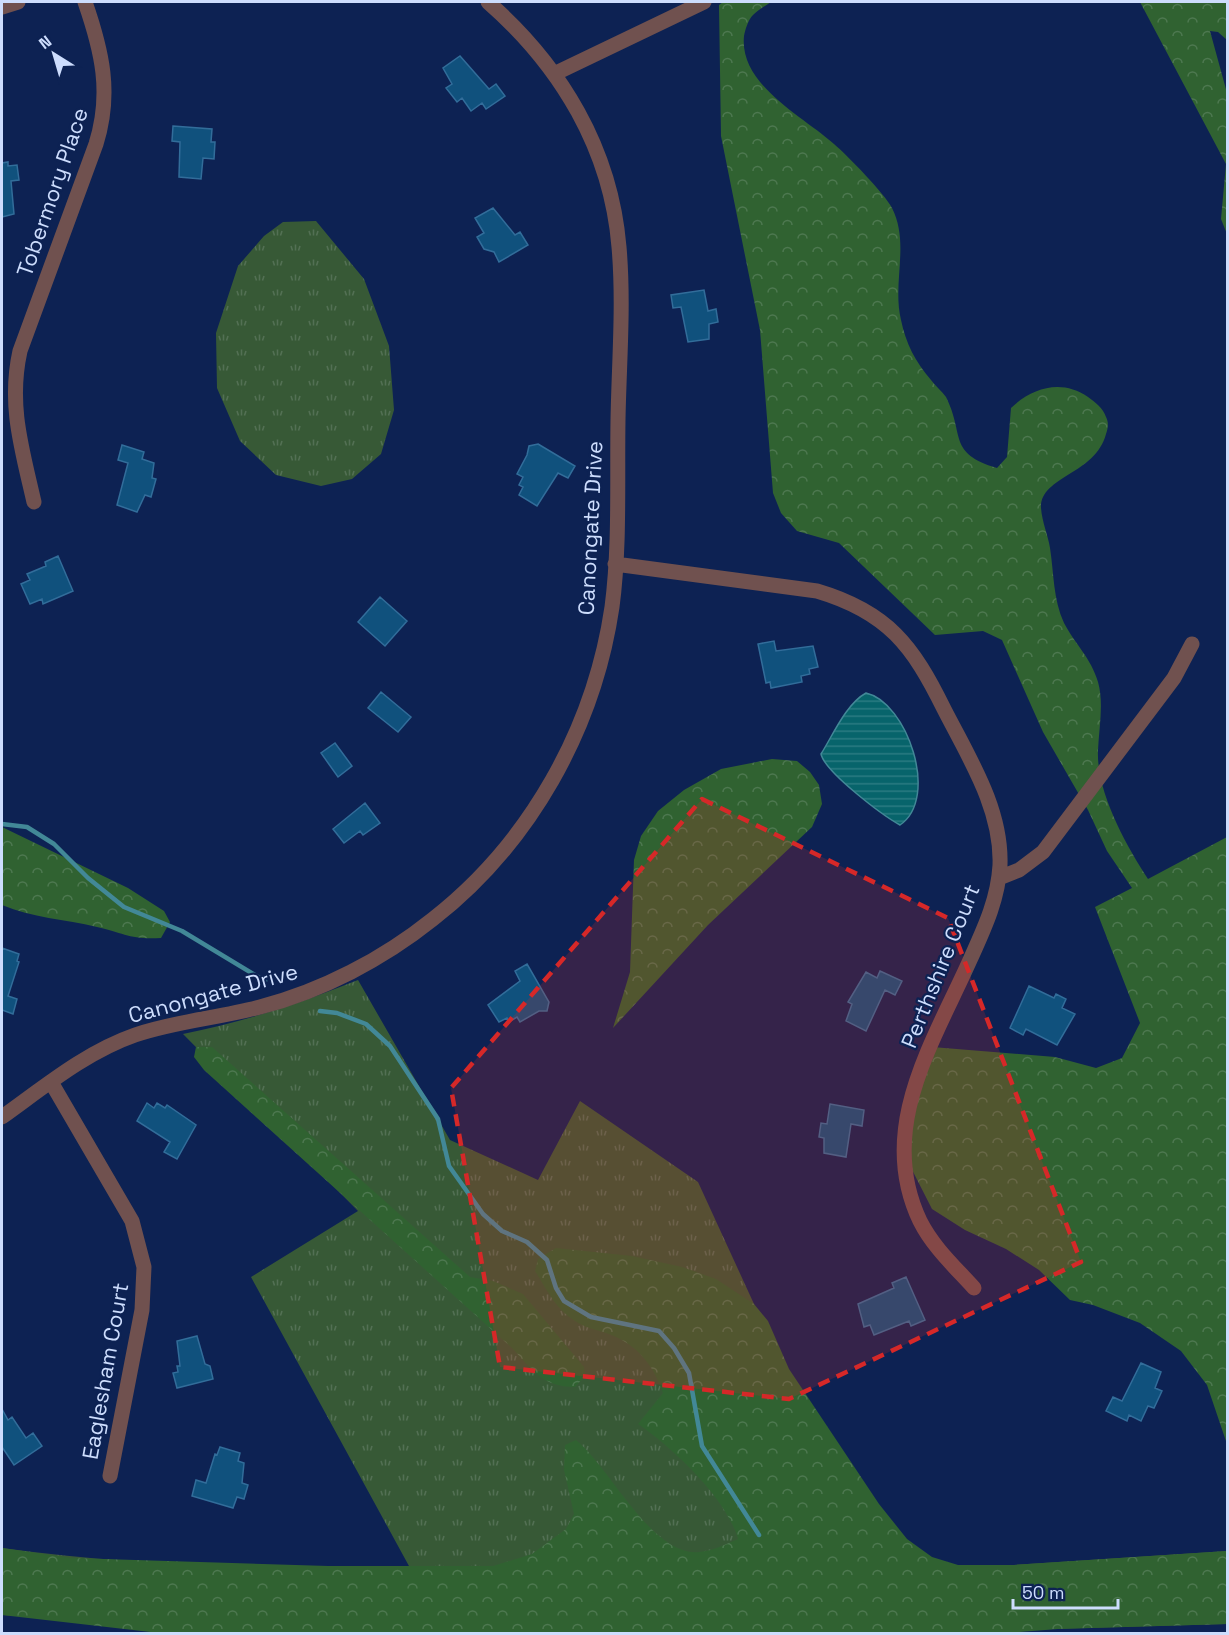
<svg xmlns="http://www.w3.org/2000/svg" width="1229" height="1635" font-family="'Space Grotesk',sans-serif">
<defs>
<pattern id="grass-tufts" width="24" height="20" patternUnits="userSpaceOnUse" patternTransform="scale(1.5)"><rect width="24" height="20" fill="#375936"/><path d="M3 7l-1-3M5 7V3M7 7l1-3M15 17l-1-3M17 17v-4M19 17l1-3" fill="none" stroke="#537054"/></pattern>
<pattern id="forest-crowns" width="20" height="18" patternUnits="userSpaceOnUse" patternTransform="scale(1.5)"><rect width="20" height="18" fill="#306231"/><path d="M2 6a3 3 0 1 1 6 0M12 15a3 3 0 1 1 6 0" fill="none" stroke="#4d7850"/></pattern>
<pattern id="water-rules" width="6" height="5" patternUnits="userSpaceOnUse" patternTransform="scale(1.5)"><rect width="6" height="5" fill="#07646b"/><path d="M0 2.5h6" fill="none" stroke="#2a7a81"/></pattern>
</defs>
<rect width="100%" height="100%" fill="#0d2253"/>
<path fill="url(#grass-tufts)" d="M316,221l48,58 25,67 5,64 -13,44 -29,25 -31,7 -45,-11 -36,-34 -23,-53 -1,-55 22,-67 26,-30 19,-14z
M358,980l92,160 88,40 42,-79 118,81 56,122 73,261h187l213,-14v73l-347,10h-519l-359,-19v-67c132,19 273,19 407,18l-158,-289 107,-66 -175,-177c61,-12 118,-31 175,-54z"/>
<path fill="url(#forest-crowns)" d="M723,2h48c-6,4 -13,8 -18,13 -5,5 -8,15 -9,21 -5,49 59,80 90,108 13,11 51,50 58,64 18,36 0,74 9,112 5,24 14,41 30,60 4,6 11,11 15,17 19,38 1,56 51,71l10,-11 4,-49c22,-21 51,-29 77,-11 7,5 15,11 18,20 3,6 2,11 0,17 -11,41 -66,42 -65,74 1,14 7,27 9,40 4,26 3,51 14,75 11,21 27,35 34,59 6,21 1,46 0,68 -2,42 28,95 50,129l79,-42v607l-20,-59 -26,-34 -41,-28 -47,-18 -23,-5 -31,-30 -33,-21 -41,-19 -33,-21 -29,-57 29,-105 123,10 41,11 26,-10 18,-35 -45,-116 37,-19 -25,-37 -19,-41 -45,-78 -41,-92 -19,-9 -48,4 -96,-92 -42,-12 -16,-18 -8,-20 -13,-163 -39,-194 -2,-131z
M1140,2h87v38l-9,-8 -8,-1 17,62v141l-6,-15 5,-55z
M772,759l25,2 13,11 9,13 3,19 -10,23 -104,98 -95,103 17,-56 4,-112 7,-24 17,-25 26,-21 37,-21z
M2,827l126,61 36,23 6,11 -9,16c-30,2 -37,-5 -64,-11 -32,-8 -65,-9 -95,-22z
M196,1047h16l258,230 23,4 30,13 61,73 1,9 -10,11c-32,0 -43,-17 -63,-39l-308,-278 -10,-13z
M556,1248l76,8 50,11 34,12 38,25 14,17 21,48 90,135 28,35 25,18 26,8h56l213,-14v73l-169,5 -64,5h-826l-166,-19v-67l69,10 257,8h165l39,-12 34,-25 8,-15 -10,-44 1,-25 11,-5c34,27 76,117 123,112 14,-1 27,-8 39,-13 -11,-40 -66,-92 -100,-115l25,-31c-10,-28 -25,-48 -54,-59 -12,-4 -23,-6 -34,-13 -20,-13 -28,-31 -40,-50l3,-12z"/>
<path fill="url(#water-rules)" stroke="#428897" stroke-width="1.5" d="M866,693c41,9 74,105 34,132 -18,-10 -75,-53 -79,-71 12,-19 25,-50 45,-61z"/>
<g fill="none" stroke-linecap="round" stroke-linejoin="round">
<path stroke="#428897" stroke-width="4.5" d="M2,824l25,3 27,17 34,34 36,29 58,24 83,50
M320,1011l17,2 29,11 24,22 48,73 11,47 34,48 19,17 25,11 20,18 9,28 8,13 27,16 68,14 15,17 15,25 13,73 57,89"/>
</g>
<path fill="#10517d" stroke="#326d9a" stroke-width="1.5" d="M460,56l29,33 7,-5 9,12 -19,13 -4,-6 -11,8 -9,-13 -5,4 -11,-14 6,-4 -9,-16z
M173,126l39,3 -1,13h4l-1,17 -11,-1 -2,21 -22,-2 1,-35 -8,-1z
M8,162v4l9,-1 2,15 -8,1 3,33 -12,3v-54z
M493,208l22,27 5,-3 8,13 -29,17 -5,-10 -10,-3 -7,-12 7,-4 -9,-15z
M704,290l4,21 8,-2 2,13 -9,2v15l-21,3 -7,-35 -8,1 -2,-13z
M538,444l37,22 -7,12 -10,-5 -21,33 -18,-11 4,-8 -4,-2 4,-8 -6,-3 10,-19 2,-9z
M122,445l22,7 -2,7 12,4 -2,15 4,1 -5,18 -6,-2 -8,17 -20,-7 11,-42 -10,-3z
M58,556l15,35 -30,13 -1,-5 -12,5 -9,-20 9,-4 -3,-6 19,-8 -1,-4z
M380,597l27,24 -22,25 -27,-24z
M774,641l2,10 37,-5 5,21 -9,2 1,5 -9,2 1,6 -31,6 -1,-6 -4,1 -8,-39z
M381,692l30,25 -13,15 -30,-24z
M335,743l17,23 -14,11 -17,-24z
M365,803l15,20 -17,12 -3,-4 -16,12 -11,-14z
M2,948l17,6 -2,7 2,1 -11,34 9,3 -4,15 -11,-4z
M527,964l22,38 -2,9h-8l-19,11 -3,-5 -8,5 -2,-4 -8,4 -11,-17 32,-24 -5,-10z
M880,971l22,10 -7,14 -10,-5 -19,41 -20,-10 6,-17 -4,-2 18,-30 11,6z
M1029,986l25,12 2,-4 10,5 -4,9 13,6 -18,31 -31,-16 -3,6 -13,-7z
M147,1103l7,5 3,-5 8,5 2,-3 29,20 -19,34 -13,-7 6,-10 -33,-21z
M830,1104l34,6 -2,16 -11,-2 -5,33 -22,-4v-15l-5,-1 2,-14 6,1z
M906,1277l19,43 -14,6 -2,-5 -35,14 -4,-10 -6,2 -6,-23 36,-16 -2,-5z
M197,1336l8,28 5,2 3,13 -36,9 -4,-15 5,-1 -1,-6h3l-3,-25z
M1141,1363l20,9 -6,16 7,3 -8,17 -6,-2 -7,15 -12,-6 -2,6 -21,-10 7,-14 9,4z
M2,1409l6,11 4,-3 14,21 7,-5 9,13 -28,19 -12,-18z
M220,1447l20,6 -2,8 6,2 -2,20 6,2 -4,14 -7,-2 -4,11 -41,-12 4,-16 10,3 9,-29 2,1z"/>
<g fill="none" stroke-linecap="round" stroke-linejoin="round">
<path stroke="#70514f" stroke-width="15" d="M2,7l16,-5
M556,73l148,-71
M34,502c-12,-53 -26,-97 -14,-151l76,-207c16,-51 6,-93 -11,-142
M615,564l202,27c71,21 96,55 127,118 25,49 58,100 56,156 -2,35 -16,64 -30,95 -37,83 -94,169 -50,261 13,26 35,46 54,67
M999,878l20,-8 24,-18 131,-174 18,-34
M51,1082l81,139 12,46 -2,43 -32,166
M2,1117c42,-30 84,-65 133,-82 41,-14 84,-17 125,-28 62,-16 123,-48 173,-88 97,-76 161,-190 179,-312 8,-61 5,-125 6,-187 1,-57 6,-116 1,-173 -8,-98 -58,-181 -131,-245"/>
</g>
<path fill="#d62828" fill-opacity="0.2" stroke="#d62828" stroke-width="4.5" stroke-dasharray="12 8" stroke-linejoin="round" d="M702,799l246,119 133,344 -292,137 -289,-32 -49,-279z"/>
<g text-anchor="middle" stroke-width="4.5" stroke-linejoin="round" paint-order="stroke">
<g font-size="22" fill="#cdddfd" stroke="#0d2253">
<text transform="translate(52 192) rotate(-71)" y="8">Tobermory Place</text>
<text transform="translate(590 528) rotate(-87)" y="8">Canongate Drive</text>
<text transform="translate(940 966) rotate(-68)" y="8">Perthshire Court</text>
<text transform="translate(213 993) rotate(-15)" y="8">Canongate Drive</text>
<text transform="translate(105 1371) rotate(-80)" y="8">Eaglesham Court</text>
</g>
</g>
<rect width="1229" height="1635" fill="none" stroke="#cdddfd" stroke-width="6"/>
<g transform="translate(54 54) rotate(323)" stroke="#0d2253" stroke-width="4.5" paint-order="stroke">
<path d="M0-4.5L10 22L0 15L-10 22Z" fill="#cdddfd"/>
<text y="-9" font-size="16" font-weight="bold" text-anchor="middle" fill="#cdddfd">N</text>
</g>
<path d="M1013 1599v9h105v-9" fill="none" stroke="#cdddfd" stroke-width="3"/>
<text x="1022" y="1599" font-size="18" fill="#cdddfd" stroke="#0d2253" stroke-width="4.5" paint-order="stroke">50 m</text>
</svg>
